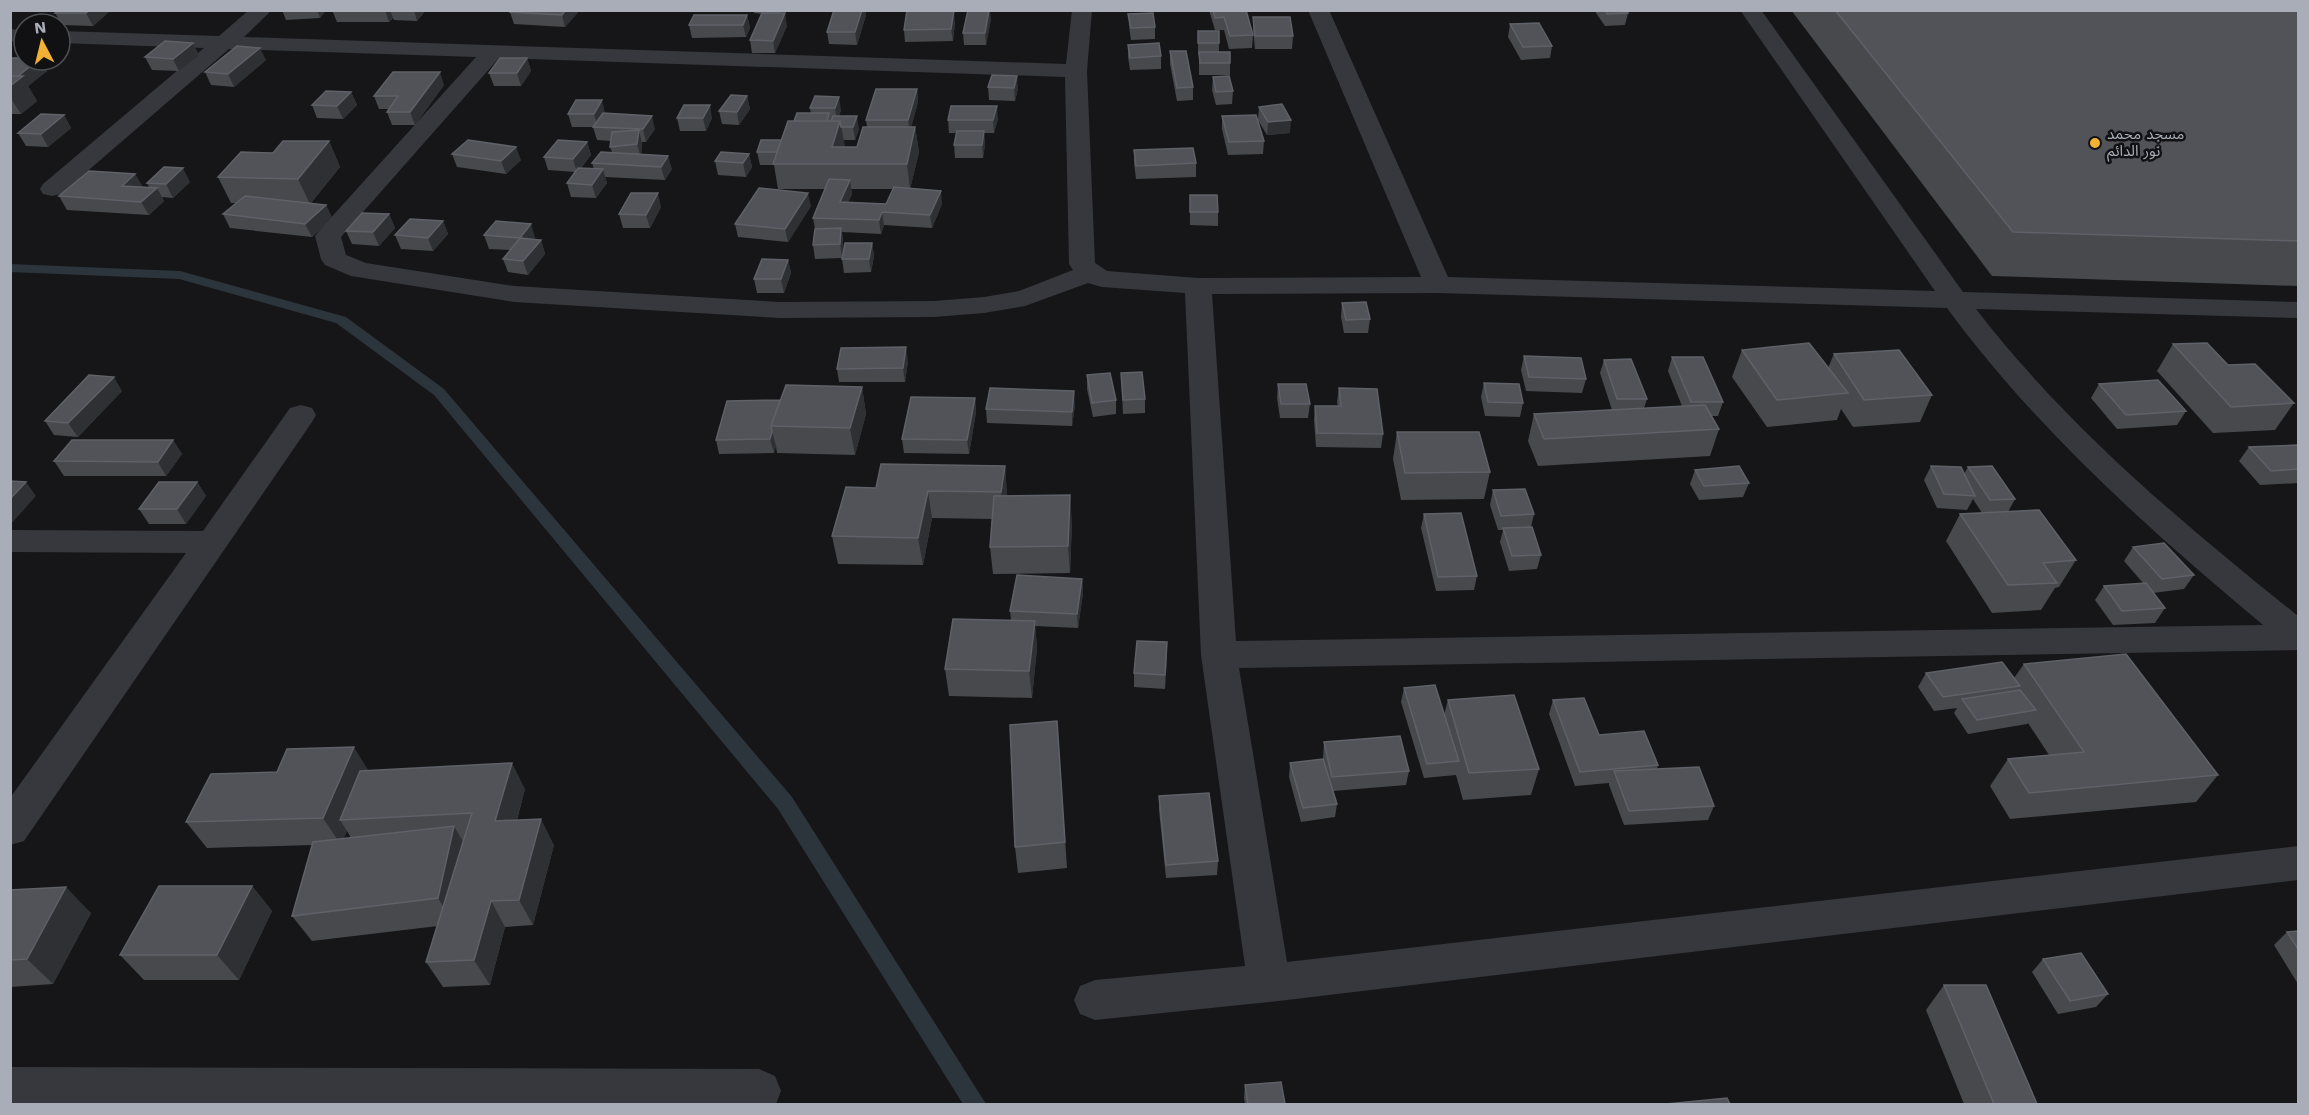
<svg xmlns="http://www.w3.org/2000/svg" width="2309" height="1115" font-family="'Work Sans','Noto Sans Arabic',sans-serif">
<rect width="100%" height="100%" fill="#161618"/>
<g fill="none" stroke-linecap="round" stroke-linejoin="round">
<path fill="#2c353c" fill-rule="evenodd" d="M10,264l170,7 166,46 98,72 348,408 194,307h-23l-185,-295 -344,-414 -98,-72 -157,-44 -169,-7z"/>
<path fill="#37383d" fill-rule="evenodd" d="M249,10h23l-28,27 822,27 6,-54h20l-5,61 8,192 12,8 91,7 223,-1 -113,-267h21l119,267 487,14 -195,-281h21l202,282 335,10v16l-322,-9c91,118 206,214 322,307v34l-1059,18 48,294 1011,-116v34l-1029,122 -174,18 -15,-6 -6,-14 6,-14 15,-6 150,-14 -44,-311 -16,-362 -83,-6 -14,-4 -63,23 -41,7 -50,4 -154,1 -266,-16 -163,-26 -26,-11 -4,-6 -6,-23 4,-5 157,-174 -247,-8 -168,145 -9,2 -9,-2 -3,-5 3,-5 161,-136 -144,-5v-12l159,5zM499,58l566,19 4,187 4,6 -54,21 -35,6 -50,4 -154,1 -266,-16 -148,-23 -20,-8 -5,-18zM1438,293l509,15c89,121 201,221 316,317l-1027,16 -24,-347z
M10,29l14,1v12l-14,-1z
M301,405l11,3 4,7 -4,7 -288,419 -14,4v-47l176,-245 -176,-1v-22l193,1 87,-123z
M10,1067l749,2 16,7 6,15 -5,13h-766z"/>
</g>
<path fill="#47494d" fill-rule="evenodd" d="M58,10h53l-18,16 -31,-1 -7,-12z
M282,10h44l-6,8 -34,2z
M332,10h94l-9,11 -23,-1 -1,-2 -4,4h-52z
M580,10l-15,17 -51,-3 -4,-12z
M754,10h28l-2,3 7,13 -12,27h-23l-2,-13 12,-26 -8,-1z
M1209,10h37l7,25 -1,13 -23,1 -5,-19h-9z
M1356,10h22l-21,2z
M1594,10h32l2,3 -3,12 -20,1z
M1791,10h507v276l-306,-10z
M1128,14l27,13v12l-24,1 -2,-14z
M747,15l3,13 -4,9 -54,1 -3,-13z
M866,15l-9,30 -28,-1 -2,-12z
M1253,17l40,19 -1,13h-37l-2,-20z
M991,19l-5,26h-22l-1,-12z
M955,22l-2,19 -48,1 -1,-12z
M1510,24l42,22 -2,12 -29,2 -13,-23z
M1198,31h21v21l11,11v12h-31v-20h-1z
M193,43l6,13 -20,15 -27,-1 -7,-13z
M1128,45l33,11v13l-31,1 -2,-13z
M1170,51l23,36v13l-16,1 -7,-37z
M10,58l14,2h16l7,11 -19,15 9,15 -16,13h-11z
M527,58l4,13 -10,15h-27l-5,-13z
M266,60l-32,27 -23,-2 -6,-13z
M1213,77l20,14 -1,13 -16,1 -4,-15z
M444,85l-29,40h-23l-5,-13 2,-3h-10l-5,-13z
M988,87l30,1 -3,13 -26,-1z
M917,89l1,13 -7,25h4l4,25 -9,37 32,15 -10,24 -48,-3 -3,9 -39,-2 1,10 -1,16 -27,1 -2,-14 2,-16 -2,-11 12,-29h-47l-4,-24h-14l-3,-13 24,-12 13,-19 17,-8 -1,-5 5,-12 26,14 -2,6 20,13 -4,11h-11v7h13l10,-20 -1,-7zM851,189h42l-7,15 -38,-2 4,-8z
M351,92l6,13 -14,14 -26,-1 -5,-13z
M747,96l3,13 -11,16 -17,-1 -3,-13z
M1259,107l31,26 -23,2 -9,-15z
M568,114h37l50,15 -9,13h-4l-1,12 31,15 -7,11 -60,-3 2,6 -11,15 -25,-1 -4,-14 8,-11 -27,-2 -4,-13 43,-15 4,13 -10,13 13,1 -2,-6 20,-11 -2,-5 1,-6 -14,-1 -4,-13h-21z
M64,115l7,13 -23,19 -22,-1 -8,-13z
M1222,116l42,25 -1,13 -35,1 -6,-26z
M677,118h35l-6,13h-26z
M998,119l-4,14h-10l1,11 -2,14h-28l-1,-13 2,-12h-7l-1,-13z
M329,141l11,26 -29,36 15,2 6,13 -20,19 -82,-9 -7,-14 13,-11h-5l-13,-26 55,-24z
M1134,150l62,13v14l-60,2 -2,-16z
M452,154l69,6 -15,14 -49,-7z
M749,154l3,13 -6,10 -28,-2 -3,-14z
M135,174l7,13h7l-2,-4 43,-1 -17,16 -11,-1 2,4 -15,14 -82,-5 -8,-14z
M1190,195l28,17v14l-28,-1z
M811,206l-23,36 -50,-5 -3,-13z
M661,207l-11,21h-27l-4,-14z
M389,214l6,14 -16,18 -27,-2 -6,-13z
M443,221l5,13 -15,17 -32,-2 -6,-14z
M484,235l51,2 -1,2 7,1 4,14 -17,21 -20,-3 -5,-13 7,-9 -21,-1z
M872,243l2,13 -3,16 -27,1 -2,-14z
M788,260l3,13 -7,20h-27l-3,-14z
M1342,303l28,16 -2,14h-24l-3,-16z
M2173,344l55,21 66,38 -19,27 -62,3 -56,-62z
M1742,350l86,18 6,-14 98,41 -12,27 -67,5 -12,-18 -4,11 -70,7 -35,-50z
M1524,356l62,23 -4,14 -56,-2 -5,-21z
M1672,357l51,45 -5,14h-6l7,13 -9,27 -172,10 -10,-25 6,-27 78,-4 -12,-37 4,-13 43,39 -3,9 38,-2 -14,-35z
M908,361l-3,21h-66l-2,-13z
M1121,373l24,26v14l-22,1z
M1087,375l29,25v14l-23,3 -6,-28z
M1484,383l39,20 -3,14 -35,-1 -4,-19z
M1278,384l32,20 -2,14h-28l-3,-20z
M2099,384l87,27 -9,14 -60,4 -26,-31z
M862,387l4,27 -11,41 -78,-2 -1,-7 -2,7 -55,1 -3,-14 64,-40z
M1339,388l44,46 -2,14 -65,-1 -2,-27 1,-14h23l-1,-4z
M122,391l-44,46 -24,-2 -9,-14z
M975,398l1,14 -7,42 -65,-1 -2,-14z
M1075,405l-3,21 -85,-3 -1,-14z
M1397,432l93,40 -6,27 -83,1 -8,-41z
M173,440l9,14 -16,22h-102l-10,-15z
M2298,445v38l-38,2 -21,-24 10,-14z
M1005,466l2,30 65,26 -2,51 -77,1 -3,-27 2,-28 -60,-1 -9,47 -85,-1 -6,-28 44,-48z
M1931,466l33,8 4,-7 47,32 -7,13 68,48 -17,27 -4,1 -14,22 -49,3 -46,-72 14,-27 22,-1 -9,-14 -6,11 -30,-2 -13,-28z
M1695,470l54,13 -6,14 -44,3 -9,-16z
M197,482l9,14 -20,28h-37l-10,-15z
M1493,490l41,24 -3,13 10,28 -4,14 -28,2 -9,-29 3,-12h-5l-8,-25z
M1424,514l53,62 -3,14 -38,1 -15,-63z
M2133,547l61,28 -10,14 -31,4 12,15 -10,15 -42,2 -18,-25 9,-14 39,-3 -19,-22z
M1082,579l1,14 -5,35 -43,-2 2,22 -5,50 -83,-2 -4,-27 66,-49 -1,-9z
M1167,656l-2,33 -31,-2v-14z
M2024,664l194,111 -22,27 -186,17 -20,-33 18,-27 41,-4 -21,-32 -1,1 -59,10 -14,-21 3,-5 -23,3 -16,-24 8,-14 88,5z
M1404,688l40,27 4,-15 91,69 -8,26 -68,5 -7,-25 -32,3 -23,-76z
M1553,700l46,35 59,30 -1,4 57,37 -6,14 -84,5 -15,-40v-2l-34,3 -26,-72z
M1057,721l10,147 -49,5 -3,-26z
M1324,742l85,29 -3,14 -73,6 4,13 -2,13 -34,5 -12,-45 1,-14 33,-4z
M369,771l156,18 -8,31 37,25 -21,80 -28,2 -15,58 -47,2 -17,-25 12,-36 -126,15 -20,-25 20,-71 -105,3 -21,-26 91,-50zM347,831l4,7 -8,1z
M1159,796l59,65 -1,14 -51,3 -7,-68z
M252,886l20,25 -33,69h-95l-24,-25z
M10,890l81,23 -38,71 -43,3z
M2298,931v53l-24,-39 13,-13z
M2043,959l65,35 -12,13 -38,7 -26,-42z
M1944,985l93,119h-73l-38,-94z
M1245,1085l40,19h-40l-1,-6z"/>
<path fill="#2f3033" d="M90,10h21l-18,16 -7,-13z
M317,10h9l-6,8z
M385,10h5l3,8 -4,4z
M414,10h12l-9,11z
M566,10h14l-15,17 -3,-12z
M862,10h4v5l-9,30 -2,-13z
M954,10l1,12 -2,19 -2,-12z
M989,10h1l1,9 -5,26 -1,-12z
M785,13l2,13 -12,27 -2,-12z
M747,15l3,13 -4,9 -3,-12z
M193,43l6,13 -20,15 -6,-12z
M260,48l6,12 -32,27 -6,-13z
M527,58l4,13 -10,15 -4,-13z
M38,60h2l7,11 -19,15 9,15 -16,13 -11,-17v-15z
M440,72l4,13 -29,40 -5,-13z
M1017,76l1,12 -3,13 -1,-13z
M917,89l1,13 -8,31 -2,-13z
M351,92l6,13 -14,14 -6,-13z
M747,96l3,13 -11,16 -2,-13z
M839,97l2,13 -4,11 -2,-13z
M602,100l3,13 -7,14 -4,-13z
M710,105l2,13 -6,13 -3,-13z
M997,106l1,13 -4,14 -1,-13z
M64,115l7,13 -23,19 -7,-13z
M652,116l3,13 -9,13 -3,-13z
M857,116l2,13 -4,11 -2,-13z
M1291,120l-1,13 -23,2 1,-13z
M840,121l5,25 -6,18 -7,-17z
M915,127l4,25 -9,37 -3,-25z
M639,130l3,13 -1,15 -4,-14z
M984,131l1,13 -2,14 -1,-13z
M329,141l11,26 -30,37 -12,-25z
M587,142l4,13 -14,17 -4,-13z
M516,147l5,13 -15,14 -5,-13z
M749,154l3,13 -6,10 -3,-14z
M668,156l4,13 -7,11 -4,-13z
M183,168l7,14 -17,16 -7,-14z
M603,169l4,14 -11,15 -4,-13z
M135,174l8,13 -21,-1z
M850,180l2,14 -9,21 -3,-13z
M157,188l7,13 -15,14 -8,-13z
M941,191l1,13 -10,24 -2,-13z
M658,193l3,14 -11,21 -4,-13z
M808,193l3,13 -23,36 -3,-13z
M326,205l6,13 -20,19 -7,-13z
M882,212l2,13 -3,9 -2,-14z
M389,214l6,14 -16,18 -6,-14z
M443,221l5,13 -15,17 -5,-13z
M531,224l4,13 -10,14 -5,-13z
M841,228l2,14 -1,16 -2,-14z
M541,240l4,14 -17,21 -5,-14z
M872,243l2,13 -3,16 -2,-13z
M788,260l3,13 -7,20 -3,-14z
M906,347l2,14 -3,21 -2,-14z
M114,377l8,14 -44,46 -10,-14z
M862,387l4,27 -11,41 -5,-27z
M1074,391l1,14 -3,21v-14z
M975,398l1,14 -7,42 -2,-14z
M772,432l4,14 -2,7 -4,-14z
M173,440l9,14 -16,22 -8,-14z
M1005,466l2,28 -3,25 -3,-27z
M26,482l10,14 -25,28 -1,-25z
M197,482l9,14 -20,28 -9,-15z
M928,491l4,27 -9,47 -5,-27z
M1070,495l2,27 -2,51 -2,-27z
M1082,579l1,14 -5,35 -1,-14z
M1035,621l2,27 -5,50 -3,-27z
M1167,642v14l-2,33v-14z
M354,747l16,26 -30,47 7,11 -6,14 -18,-27z
M512,763l13,26 -16,59 -14,-27z
M541,819l13,26 -21,80 -14,-25z
M454,826l15,26 -15,72 -16,-26z
M252,886l20,25 -33,69 -22,-25z
M66,887l25,26 -38,71 -26,-25z
M491,901l14,26 -15,58 -16,-25z"/>
<path fill="#525359" stroke="#5f6168" stroke-width="1.5" d="M58,10h32l-4,3h-31z
M511,10h55l-4,5 -52,-3z
M834,10h28l-7,22h-28z
M907,10h47l-3,19 -47,1z
M968,10h21l-4,23h-22z
M1213,10h33l7,25 -23,1 -6,-19 -9,1z
M1605,10h21l2,3 -21,1z
M1835,10h463v231l-285,-9z
M762,13h23l-12,28 -23,-1z
M1153,13l2,14 -24,1 -3,-14z
M694,15h53l-4,10h-54z
M1253,17h37l3,19h-38z
M1539,23l13,23 -29,1 -13,-23z
M1198,31h21v12h-21z
M165,41l28,2 -20,16 -28,-2z
M1159,43l2,13 -31,2 -2,-13z
M237,46l23,2 -32,26 -23,-2z
M1170,51h16l7,36 -16,1z
M1199,52h31v11h-30z
M10,58h14v2h14l-20,16h-8z
M500,58h27l-10,15h-28z
M393,72h47l-30,40h-23l11,-16h-24z
M992,75l25,1 -3,12 -26,-1z
M10,76h13l-13,10z
M1229,76l4,15 -17,1 -3,-15z
M876,89h41l-9,31h-42z
M326,91l25,1 -14,14 -25,-1z
M731,95l16,1 -10,16 -18,-1z
M815,96l24,1 -4,11h-25z
M576,100h26l-8,14h-26z
M1282,104l9,16 -23,2 -9,-15z
M684,105h26l-7,13h-26z
M951,106h46l-4,14h-45z
M603,113l49,3 -9,13 -50,-2z
M797,113h32l-2,8h-33z
M41,114l23,1 -23,19 -23,-1z
M1256,115l8,26 -35,1 -7,-26z
M833,116h24l-4,11h-12l-1,-6h-9z
M788,121h52l-8,26h25l6,-20h52l-8,37h-134z
M639,130l-2,14 -27,3 2,-15z
M957,131h27l-2,14h-28z
M468,140l48,7 -15,14 -49,-7z
M558,140l29,2 -14,17 -29,-2z
M761,140h20l-4,12h-20z
M283,141h46l-31,38 -80,-2 23,-25 32,1z
M1193,148l3,15 -60,3 -2,-16z
M601,152l67,4 -7,11 -69,-4z
M721,152l28,2 -6,9 -28,-2z
M164,167l19,1 -17,16 -19,-1z
M578,168l25,1 -11,16 -25,-2z
M89,171l46,3 -13,12 35,2 -16,14 -82,-6z
M829,179l21,1 -10,22 46,2 8,-17 47,4 -11,24 -48,-3 -3,8 -66,-2z
M759,188l49,5 -23,36 -50,-5z
M631,193h27l-12,22 -27,-1z
M1190,195h27l1,17h-28z
M245,196l81,9 -21,19 -82,-10z
M362,213l27,1 -16,18 -27,-1z
M410,219l33,2 -15,17 -33,-3z
M496,221l35,3 -11,14 -36,-3z
M841,228l-1,16 -27,1 2,-16z
M520,238l21,2 -18,21 -20,-2z
M845,243h27l-3,16h-27z
M762,259l26,1 -7,19h-27z
M1366,302l4,17 -24,1 -4,-17z
M1809,343l39,50 -71,7 -35,-50z
M2207,343l21,22 27,-1 39,39 -63,4 -58,-63z
M906,347l-3,21 -66,1 4,-21z
M1899,350l33,45 -68,5 -30,-46z
M1524,356l57,2 5,21 -57,-2z
M1672,357h31l20,45h-32z
M1631,359l16,40h-30l-13,-39z
M1142,372l3,27 -22,1 -2,-27z
M1110,373l6,27 -24,3 -5,-28z
M89,375l25,2 -46,46 -23,-2z
M2158,380l28,31 -60,4 -27,-31z
M1484,383l35,1 4,19 -35,-1z
M1278,384h28l4,20h-29z
M786,385l76,2 -12,41 -79,-2z
M990,388l84,3 -2,21 -86,-3z
M1339,388l38,1 6,45 -66,-1 -2,-27h26z
M911,397l64,1 -8,42 -65,-1z
M780,400l-9,26 1,6 -2,7 -54,1 11,-39z
M1705,405l14,24 -175,10 -10,-25z
M1397,432h82l11,40 -85,1z
M72,440h101l-15,22 -104,-1z
M2298,445v24l-27,2 -22,-24z
M881,464l124,2 -4,26 -73,-1 -10,47 -86,-2 14,-49 30,1z
M1739,466l10,17 -45,3 -9,-16z
M1931,466l30,1 14,29 -31,-2z
M1992,466l23,33 -25,1 -22,-33z
M10,481l16,1 -16,17z
M159,482h38l-20,27h-38z
M1525,489l9,25 -33,2 -8,-26z
M1070,495l-2,51 -78,1 4,-51z
M2039,510l37,50 -33,3 14,20 -49,2 -48,-71z
M1461,513l16,63 -39,1 -14,-63z
M1532,527l9,28 -29,1 -9,-28z
M2164,543l30,32 -32,4 -29,-32z
M1017,575l65,4 -5,35 -67,-3z
M2146,583l19,25 -43,3 -18,-25z
M953,619l82,2 -6,50 -84,-2z
M1137,641l30,1 -2,33 -31,-2z
M2126,654l92,121 -189,18 -21,-34 76,-7 -60,-88z
M2002,662l18,24 -77,11 -17,-24z
M1435,685l24,76 -32,3 -23,-76z
M2020,690l16,20 -59,10 -15,-21z
M1514,695l25,74 -70,4 -21,-73z
M1584,698l15,37 45,-4 14,34 -78,7 -27,-72z
M1057,721l8,121 -50,5 -5,-122z
M1400,736l9,35 -77,6 -8,-35z
M354,747l-31,71 -137,4 25,-48 66,-2 10,-23z
M1323,759l14,45 -34,4 -13,-45z
M512,763l-17,58 46,-2 -22,81 -28,1 -17,59 -48,2 46,-149 -132,7 20,-49z
M1699,767l15,39 -85,5 -15,-40z
M1209,793l9,68 -52,4 -7,-69z
M454,826l-16,72 -146,18 21,-74z
M159,886h93l-35,69h-97z
M66,887l-39,72 -17,1v-70z
M2298,931v18l-11,-17z
M2081,953l27,41 -38,7 -27,-42z
M1944,985h42l51,119h-43z
M1281,1082l4,22h-37l-3,-19z
M1727,1098l3,6h-64z"/>
<circle fill="#f2b134" stroke="#111113" stroke-width="2" cx="2095" cy="143" r="6"/>
<g text-anchor="middle" stroke-width="5" stroke-linejoin="round" paint-order="stroke">
<g font-size="15" fill="#a8adb8" stroke="#111113" text-anchor="start">
<text x="2107" y="139">مسجد محمد<tspan x="2107" dy="17">نور الدائم</tspan></text>
</g>
</g>
<rect width="2309" height="1115" fill="none" stroke="#a8adb8" stroke-width="24"/>
<g transform="translate(42 42) rotate(353)"><circle r="28" fill="#111113" stroke="#4d4f55" stroke-width="1.5"/>
<path d="M0-4.5L10 22L0 15L-10 22Z" fill="#f2b134"/>
<text y="-9" font-size="16" font-weight="bold" text-anchor="middle" fill="#a8adb8">N</text>
</g>
</svg>
